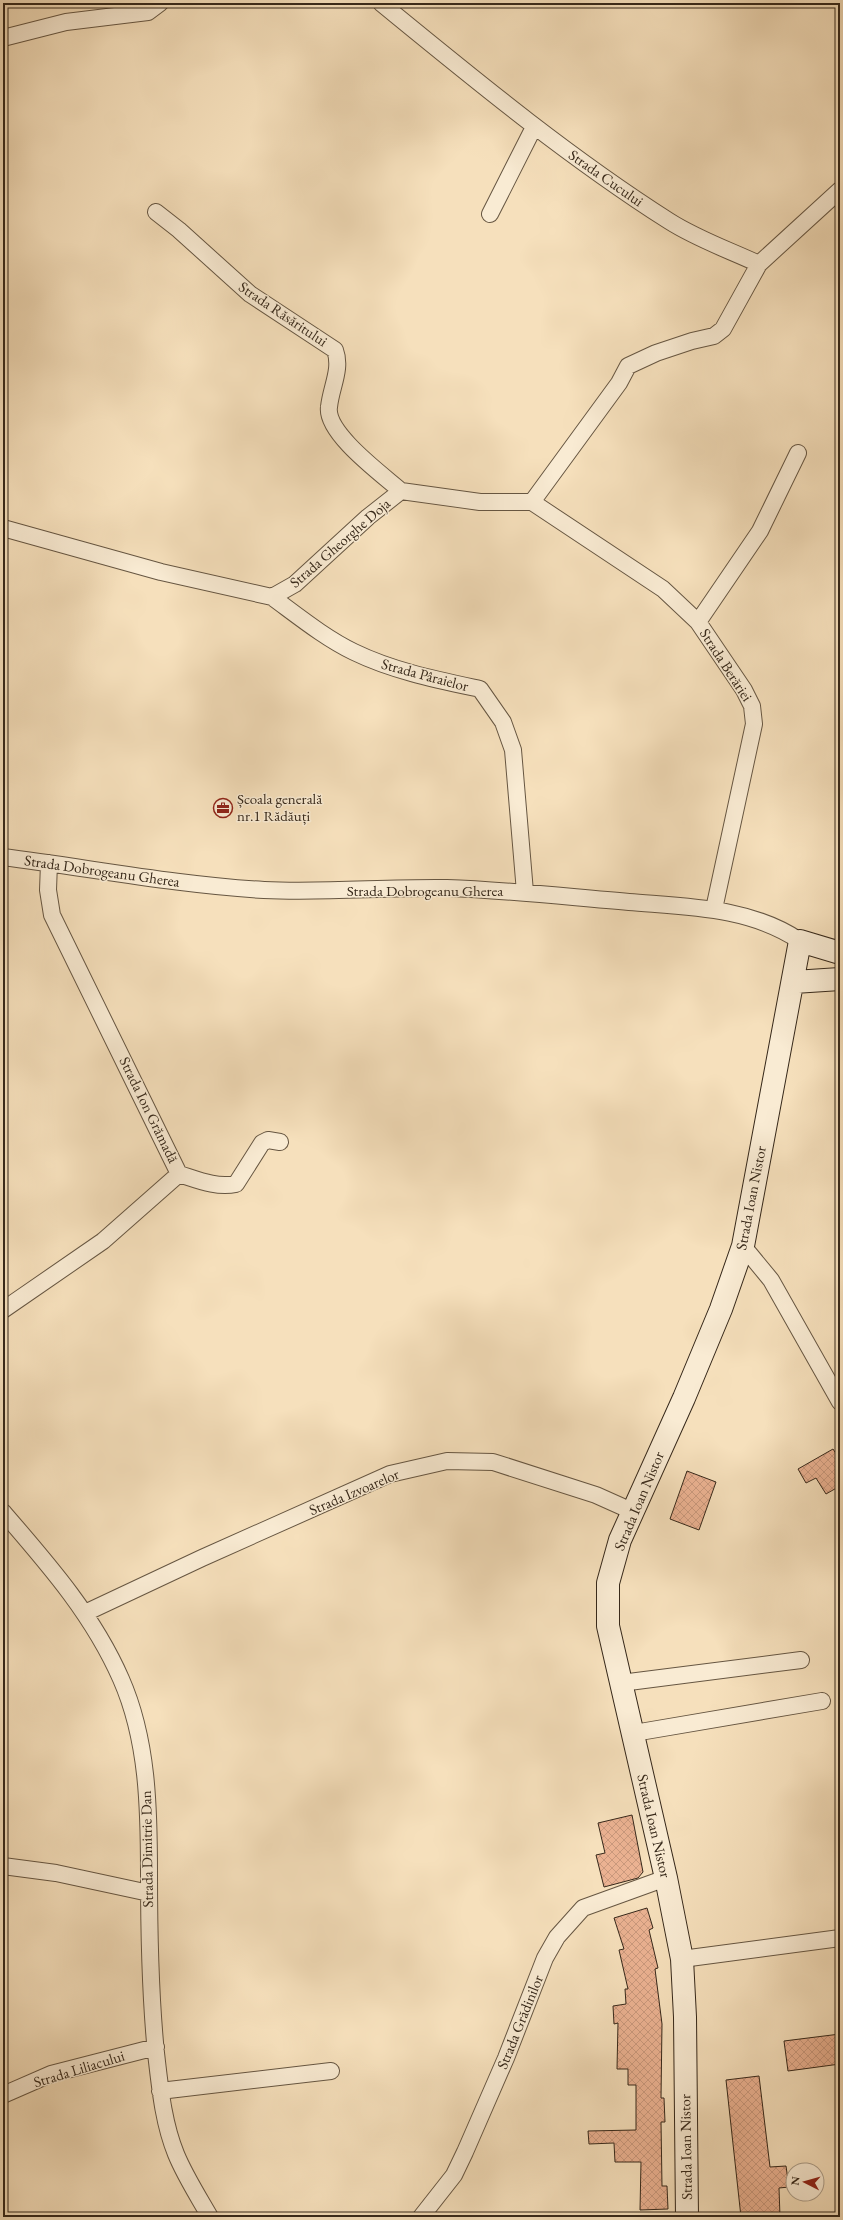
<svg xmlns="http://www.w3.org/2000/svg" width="843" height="2220" font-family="'EB Garamond',serif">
<defs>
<pattern id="building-cross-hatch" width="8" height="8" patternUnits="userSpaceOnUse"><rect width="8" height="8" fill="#ebb292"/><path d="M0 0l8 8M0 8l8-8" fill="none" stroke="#ca997d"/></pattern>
</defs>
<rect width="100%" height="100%" fill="#f6e0bc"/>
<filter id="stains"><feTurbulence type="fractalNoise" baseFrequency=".005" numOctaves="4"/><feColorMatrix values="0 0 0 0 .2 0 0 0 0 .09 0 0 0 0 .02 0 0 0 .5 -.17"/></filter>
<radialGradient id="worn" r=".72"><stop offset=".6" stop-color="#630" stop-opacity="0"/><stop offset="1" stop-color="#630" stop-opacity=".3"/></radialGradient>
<path fill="url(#building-cross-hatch)" stroke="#36281a" d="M833,1449l7,11v26l-14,8 -10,-16 -10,5 -8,-14z
M687,1471l29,11 -17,48 -29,-11z
M632,1815l11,57 -5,6 -34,9 -8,-32 9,-2 -7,-30z
M647,1908l6,20 -4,2 9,38 -3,1 7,55 -1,74h3l1,24h-4l1,64h5l1,23 -28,1 1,-48h-26l-1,-19 -25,1 -1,-13 48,-1v-45h-8v-16h-11l1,-46 -4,1 -1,-18 13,-2 -1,-15h3l-9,-39 5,-1 -10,-31z
M840,2034v30l-52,7 -4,-30z
M759,2076l11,91 16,-1 3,21 -10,1 1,29h-39l-15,-137z"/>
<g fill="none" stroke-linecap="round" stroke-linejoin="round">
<defs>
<path id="street" d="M381,3c93,76 186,153 288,218 28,18 60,29 90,43l81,-74
M3,38l63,-16 82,-10 12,-9
M156,212l23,18 71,64 85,56c7,19 -4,37 -6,57 -4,26 54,68 72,84
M490,214l44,-87
M532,502l131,87 35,33 46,68 8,16 2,18 -40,185
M3,528l158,44 111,25 23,-13 73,-67 33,-26 79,11h52l87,-119 9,-17 28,-13 36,-12 22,-5 9,-7 36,-65
M272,597c26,19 53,41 82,55 39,19 84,28 126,37l23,33 10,28 12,142
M698,622l62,-91 38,-78
M3,857c87,11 174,28 261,33 61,3 122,-3 183,-2 61,2 121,9 182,14 58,5 121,5 171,39
M179,1174c19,6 37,14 57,10l26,-41 6,-3 12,2
M743,1246l28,34 69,122
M3,1310l100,-69 76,-67 -127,-259 -4,-25 1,-27
M3,1512c45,52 90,103 118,167 27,61 28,130 28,195 0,60 1,119 7,179 4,34 7,69 20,101 9,22 22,42 34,63
M85,1613l117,-55 188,-84 57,-13 46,1 103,33 38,17
M621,1683l180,-23
M634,1733l188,-32
M3,1866l53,7 93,20
M682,1959l158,-21
M160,2091l171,-20
M3,2095l48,-21 105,-27
M421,2217l33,-42 11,-23 41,-94 39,-100 12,-21 26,-29 83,-30"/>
<path id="secondary" d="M794,982l46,-3
M687,2217l-2,-200 -3,-58 -16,-81 -58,-252v-43l12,-43 64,-142 37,-89 22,-63 57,-305 40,12"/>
</defs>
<use href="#street" stroke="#665642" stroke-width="18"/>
<use href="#secondary" stroke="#36281a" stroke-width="24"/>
<use href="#street" stroke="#f9ebd3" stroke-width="16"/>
<use href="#secondary" stroke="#f9ebd3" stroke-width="22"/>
</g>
<defs>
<symbol id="office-ring" viewBox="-11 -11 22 22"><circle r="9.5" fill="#f9ebd3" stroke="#8f2418" stroke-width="1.5"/><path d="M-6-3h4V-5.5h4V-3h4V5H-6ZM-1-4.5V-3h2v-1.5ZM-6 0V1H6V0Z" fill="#8f2418"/></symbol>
</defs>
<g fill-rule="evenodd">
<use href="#office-ring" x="212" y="797" width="22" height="22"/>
</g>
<g text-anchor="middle" stroke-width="3" stroke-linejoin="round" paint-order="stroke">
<g font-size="15" fill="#36281a" stroke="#f9ebd3">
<text transform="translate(606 178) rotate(35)" y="5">Strada Cucului</text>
<text transform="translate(283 314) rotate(34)" y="5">Strada Răsăritului</text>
<text transform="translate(340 543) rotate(-41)" y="5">Strada Gheorghe Doja</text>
<text transform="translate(726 665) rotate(57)" y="5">Strada Berăriei</text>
<text transform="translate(425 675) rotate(15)" y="5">Strada Pâraielor</text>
<text transform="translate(102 871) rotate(8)" y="5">Strada Dobrogeanu Gherea</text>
<text x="425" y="896">Strada Dobrogeanu Gherea</text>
<text transform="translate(149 1110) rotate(64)" y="5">Strada Ion Grămadă</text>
<text transform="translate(751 1198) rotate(-79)" y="5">Strada Ioan Nistor</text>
<text transform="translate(354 1492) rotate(-23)" y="5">Strada Izvoarelor</text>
<text transform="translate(639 1501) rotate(-67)" y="5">Strada Ioan Nistor</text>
<text transform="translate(654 1826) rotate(77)" y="5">Strada Ioan Nistor</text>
<text transform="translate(147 1849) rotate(-91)" y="5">Strada Dimitrie Dan</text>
<text transform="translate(520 2022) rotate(-68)" y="5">Strada Grădinilor</text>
<text transform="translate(79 2069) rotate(-17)" y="5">Strada Liliacului</text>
<text transform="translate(686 2147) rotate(-91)" y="5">Strada Ioan Nistor</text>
</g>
<g font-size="15" fill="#36281a" stroke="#f9ebd3" text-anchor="start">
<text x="237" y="804">Școala generală<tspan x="237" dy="17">nr.1 Rădăuți</tspan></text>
</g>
</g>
<rect width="843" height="2220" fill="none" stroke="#f6e0bc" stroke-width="16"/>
<rect x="4" y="4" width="835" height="2212" fill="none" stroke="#36281a" stroke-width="2"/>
<rect x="8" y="8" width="827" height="2204" fill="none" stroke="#36281a"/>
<g transform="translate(805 2182) rotate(276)"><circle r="19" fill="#f9ebd3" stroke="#ab9d89"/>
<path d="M0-3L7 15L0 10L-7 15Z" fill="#8f2418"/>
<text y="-6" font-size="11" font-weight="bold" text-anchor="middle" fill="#36281a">N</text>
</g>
<rect width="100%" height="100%" filter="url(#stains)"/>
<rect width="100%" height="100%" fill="url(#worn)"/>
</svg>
